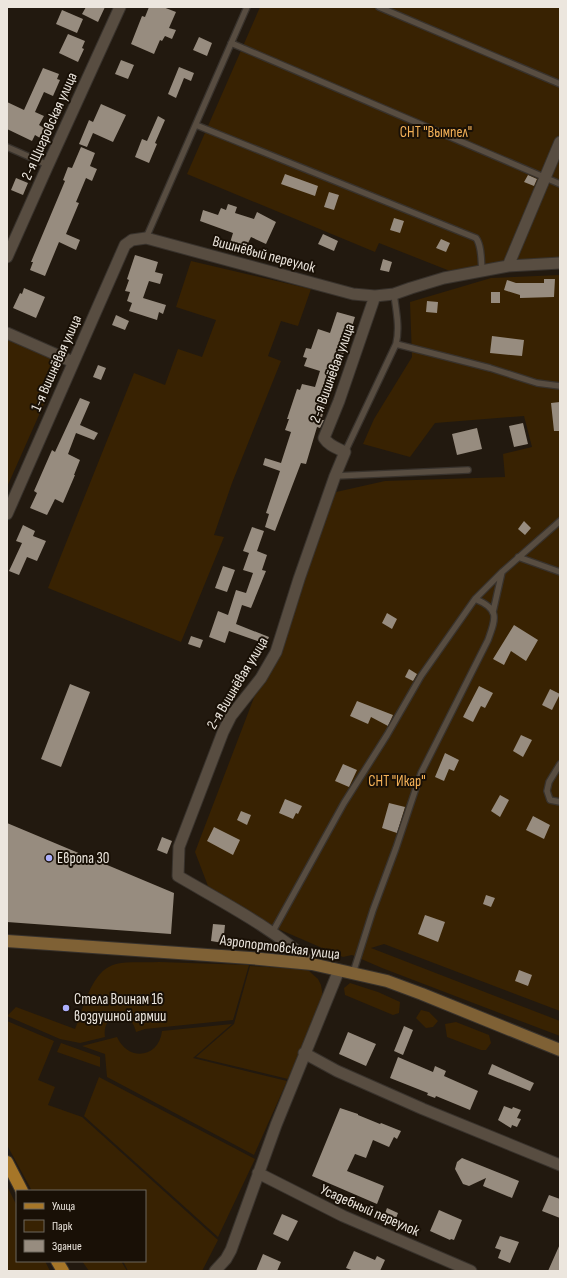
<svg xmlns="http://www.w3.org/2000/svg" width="567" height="1278" font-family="'Sofia Sans Condensed',sans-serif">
<rect width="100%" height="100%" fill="#22190f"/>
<path fill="#382202" d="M260,7h300v252l-49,2 -61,10 -71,-28 -4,9 -188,-78z
M191,261l120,28 -13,37 -17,-5 -13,35 13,5 -49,122 -18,52 10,2 -43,105 -133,-54 86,-215 31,12 13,-36 24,8 14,-37 -40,-13z
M560,275v736l-176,-67 -13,4 189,73v15l-178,-68 -30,-13 -9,2 -67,-29 -68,-42 -13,-34 68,-178 73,-182 49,-11 120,-4 -2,-23 29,-7 -8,-31 -89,7 -25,34 -47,-13 11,-25 38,-62 -2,-55 81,-24z
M7,337l56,24 -56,126z
M159,962l90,3 -16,55 -88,9 -9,3c-5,-25 -35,-19 -31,5l-25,6 -20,-4 -53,-23 9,-9 59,22c9,-21 16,-59 41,-65 13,-3 29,-1 43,-2z
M250,966l52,3 7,2 9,8 3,6 2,12 -3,8 -32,74 -92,-22 38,-33z
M350,983l28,9 22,10 -1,11 -6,2 -48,-20 -1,-7z
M421,1010l8,2 9,9 -5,6 -7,1 -10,-10z
M7,1021l47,20 -16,39 17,7 -7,18 34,12 136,123 -16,31h-74l-5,-10h22v-70h-113l-25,-46z
M456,1022l33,13 2,8 -5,7h-5l-34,-13 -2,-13z
M232,1024l-39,34 94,23 -33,74 -147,-78 -2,-23 -23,-8 35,-9c11,25 42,21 45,-6z
M61,1043l39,14v10l-43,-15z
M99,1077l156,82 -37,78 -134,-121z
M7,1186l10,20v55h28l5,10h-43z
M82,1261h39l6,10h-38z"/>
<path fill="#978c7f" d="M86,7h19l-7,15 -16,-8z
M149,7h14l13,5 -7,16 7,2 -4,9 -7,-3 -3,5 -2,-1 -6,14 -23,-10 11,-28 3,1z
M62,10l21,9 -6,14 -21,-9z
M68,34l17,7 -3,7 2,1 -6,13 -19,-9z
M199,37l13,6 -5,13 -14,-6z
M121,60l13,5 -6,14 -13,-5z
M179,67l15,6 -3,8 -7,-3 -8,20 -8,-4z
M43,68l16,6 -2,5 3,1 -7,16 -9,-4 -9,20 9,4 -5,9 5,3 -4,10 -5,-3 -3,6 -25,-12v-27l17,8z
M101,104l25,11 -13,27 -20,-9 -6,14 -8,-3 10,-24 4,2z
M158,116l7,4 -10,23 2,1 -8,19 -14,-6 7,-18 5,2z
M81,147l14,6 -5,13 7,3 -5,12 -6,-3 -10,24 3,1 -13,31 14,6 -4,10 -17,-8 -14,34 -15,-6 3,-8h-2l34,-81 -2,-1 5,-13 4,1z
M285,174l33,12 -3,10 -34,-12z
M528,175l9,4 -3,7 -10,-4z
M16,178l12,5 -5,12 -12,-5z
M329,192l10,3 -5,15 -10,-3z
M228,204l9,3 -2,6 19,6 3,-7 19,10 -10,22 -15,-7 -7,14 -15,-5 4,-13 -33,-12 3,-11 15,5 3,-7 5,2z
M394,218l10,3 -4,12 -10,-3z
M323,234l15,7 -4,10 -16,-7z
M441,239l9,4 -4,9 -10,-4z
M135,255l23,7 -3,10 8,2 -3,10 -11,-3 -6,17 23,7 -3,9 -4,-2 -2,8 -28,-9 3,-8 -5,-2 3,-9 -5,-1 4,-11 -2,-1z
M383,259l9,3 -3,10 -9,-2z
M544,279h11l-1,18 -34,1v-3l-16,-5 3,-10 9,3h28z
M24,288l21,9 -9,21 -23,-10 7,-15 2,1z
M491,292h9v11h-9z
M427,301l11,1 -1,11 -11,-1z
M337,312l18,5 -25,79h-1l-8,24h3l-4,8 -3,-1 -11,37 -5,-1 -26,68 -10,-4 4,-13 -3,-1 14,-42 -17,-6 2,-7 16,5 10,-31 -6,-2 4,-11h-2l10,-30 3,1 2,-6 13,3 5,-16 -16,-5 3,-8 -4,-1 3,-9 5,1 7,-20 12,4z
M116,315l13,6 -4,9 -13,-5z
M492,336l32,4 -2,16 -32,-3z
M98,365l8,3 -5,12 -8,-3z
M80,398l10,4 -10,23 18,8 -4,7 -18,-7 -8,21 12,6 -6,15h1l-12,28 -8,-4 -8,16 -17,-7 7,-15 -3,-2 18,-41 3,2z
M560,402v29h-6l-3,-28z
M523,423l5,21 -14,3 -5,-21z
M477,428l5,21 -25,6 -5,-21z
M524,521l7,7 -6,7 -7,-6z
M23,525l12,6 -2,5 13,5 -9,20 -10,-4 -8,18 -10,-4 13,-28 -6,-2z
M252,527l12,4 -7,20 10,4 -5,15 4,1 -15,37 -9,-3 -6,19 33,13 -3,7 -37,-13 -4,12 -16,-6 9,-26 10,4 8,-25 10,3 7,-20 -10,-3 6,-17 -6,-2z
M223,566l12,4 -8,22 -12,-4z
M387,613l10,6 -5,10 -10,-6z
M514,625l24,15 -12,21 -15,-10 -7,14 -11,-6z
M191,636l12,4 -3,8 -12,-4z
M409,669l8,5 -4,7 -8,-4z
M70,684l20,8 -29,75 -20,-8z
M479,686l14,7 -8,15 -4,-2 -8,16 -10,-5z
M550,689l10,5 -8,16 -10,-5z
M357,701l36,14 -5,11 -17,-9 -3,7 -18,-8z
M521,735l11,5 -9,17 -10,-6z
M445,753l14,7 -5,11 -5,-2 -5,12 -9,-4z
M343,764l14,6 -8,17 -14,-6z
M500,795l9,5 -9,17 -9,-6z
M285,799l17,7 -4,8 -2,-1 -3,6 -14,-6z
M389,803l16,4 -8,26 -15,-5z
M241,811l10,4 -4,10 -10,-5z
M533,816l17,9 -6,14 -18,-9z
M7,823l167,70 -3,41 -164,-12z
M214,827l26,13 -7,15 -26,-14z
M162,837l10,4 -5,13 -10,-4z
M486,895l9,3 -4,9 -8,-3z
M425,915l20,7 -7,20 -20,-8z
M213,924l12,1 -2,18 -12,-2z
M519,970l13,5 -4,11 -13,-5z
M404,1026l9,4 -10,25 -9,-4z
M348,1032l28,12 -10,22 -27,-12z
M398,1057l35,15 2,-6 11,5 -2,5 34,15 -8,19 -34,-14 -1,2 -8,-3 1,-2 -38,-15z
M492,1064l42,19 -4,8 -42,-17z
M504,1106l8,3 1,-2 8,3 -4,8 4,1 -4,8 -5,-2 -1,3 -13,-8z
M340,1108l18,6v1l22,9 1,-1 20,8 -4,8 -3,-2 -5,10 -16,-7 -7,18 -11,-4 -8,17 37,15 -7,18 -65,-28z
M462,1158l57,23 -7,17 -29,-12 3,-8 -17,8 -6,-2 -8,-15 2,-7z
M549,1195l11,4v19l-18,-7z
M387,1208l11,5 -4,10 -11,-4z
M439,1210l23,10 -8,20 -3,-1 -1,1 -20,-9z
M282,1214l16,7 -10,20 -15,-7z
M500,1236l19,6 -9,21 -12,-5 3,-8 -6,-2z
M560,1244v27h-12z
M354,1251l21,9 2,-4 8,4 -5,11h-26l-8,-3z
M263,1254l18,8 -4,9h-21z"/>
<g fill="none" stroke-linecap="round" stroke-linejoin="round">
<defs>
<path id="lane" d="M379,7l181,77
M231,43l329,141
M196,125l280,113c6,8 5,23 6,33
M7,147l41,18
M146,238l101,-231
M394,294c2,17 6,33 2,50l94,24 47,15 23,3
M345,452l51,-108
M335,476l133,-6
M518,557l42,15
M493,612l9,-40 58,-51
M560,764l-11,18 -2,9 3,9 10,2
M272,933l72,-130 43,-68 34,-59 54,-77 27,-27
M353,973l20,-63 23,-62 25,-75 67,-133c8,-22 12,-31 -13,-41"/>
<path id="street" d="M7,257l41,-92 72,-158
M508,266l52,-124
M7,333l66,29
M7,514l118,-269 7,-5 14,-2 207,56 22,2 19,-2 17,-6 33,-10 64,-12 52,-3
M312,964c-39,-36 -88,-61 -134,-88l1,-29 44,-115 8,-16 30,-38 15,-26 23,-73 36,-103 10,-24c-8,-4 -16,-6 -21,-14l15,-37 36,-105
M304,1053l33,18 86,38 137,56
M258,1173l85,43 128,55
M215,1271l11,-12 5,-9 45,-125 63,-155"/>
<path id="secondary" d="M7,941l243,17 62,6 75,17 35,13 138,56"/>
<path id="primary" d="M7,1162l15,29
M57,1261l6,10"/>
</defs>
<use href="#lane" stroke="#38322c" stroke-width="8"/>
<use href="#street" stroke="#38322c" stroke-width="13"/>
<use href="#secondary" stroke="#38322c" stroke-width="14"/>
<use href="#primary" stroke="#38322c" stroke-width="14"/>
<use href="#lane" stroke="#584d41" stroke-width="5.5"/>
<use href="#street" stroke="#584d41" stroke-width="11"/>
<use href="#secondary" stroke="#7f6135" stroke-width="12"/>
<use href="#primary" stroke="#a67628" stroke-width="12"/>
</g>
<g fill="#acaffb" stroke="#191006" stroke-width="1.5">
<circle cx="49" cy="858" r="4"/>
<circle cx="66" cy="1008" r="4"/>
</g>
<g text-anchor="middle" stroke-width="4" stroke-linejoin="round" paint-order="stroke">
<g font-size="15" fill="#ece6de" stroke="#191006">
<text transform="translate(49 126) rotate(-66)" y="5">2-я Щигровская улица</text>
<text transform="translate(264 254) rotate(15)" y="5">Вишнёвый переулок</text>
<text transform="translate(56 363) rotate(-66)" y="5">1-я Вишнёвая улица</text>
<text transform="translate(332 373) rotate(-70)" y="5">2-я Вишнёвая улица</text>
<text transform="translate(237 683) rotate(-59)" y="5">2-я Вишнёвая улица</text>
<text transform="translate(280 947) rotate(7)" y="5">Аэропортовская улица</text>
<text transform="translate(370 1210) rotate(24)" y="5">Усадебный переулок</text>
</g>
<g font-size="15" fill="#f5b258" stroke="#191006">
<text x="436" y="137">СНТ "Вымпел"</text>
<text x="397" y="786">СНТ "Икар"</text>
</g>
<g font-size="15" fill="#ece6de" stroke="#191006" text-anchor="start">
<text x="57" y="863">Европа 30</text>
<text x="74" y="1004">Стела Воинам 16<tspan x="74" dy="17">воздушной армии</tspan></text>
</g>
</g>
<rect width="567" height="1278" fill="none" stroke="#ece6de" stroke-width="16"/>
<rect x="16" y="1190" width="130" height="72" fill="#191006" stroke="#6d665c"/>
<rect x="24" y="1203" width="20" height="6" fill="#a67628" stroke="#6d665c"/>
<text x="52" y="1210" font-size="12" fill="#ece6de">Улица</text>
<rect x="24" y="1220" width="20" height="12" fill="#382202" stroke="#6d665c"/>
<text x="52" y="1230" font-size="12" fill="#ece6de">Парк</text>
<rect x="24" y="1240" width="20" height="12" fill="#978c7f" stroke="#6d665c"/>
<text x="52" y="1250" font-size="12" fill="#ece6de">Здание</text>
</svg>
